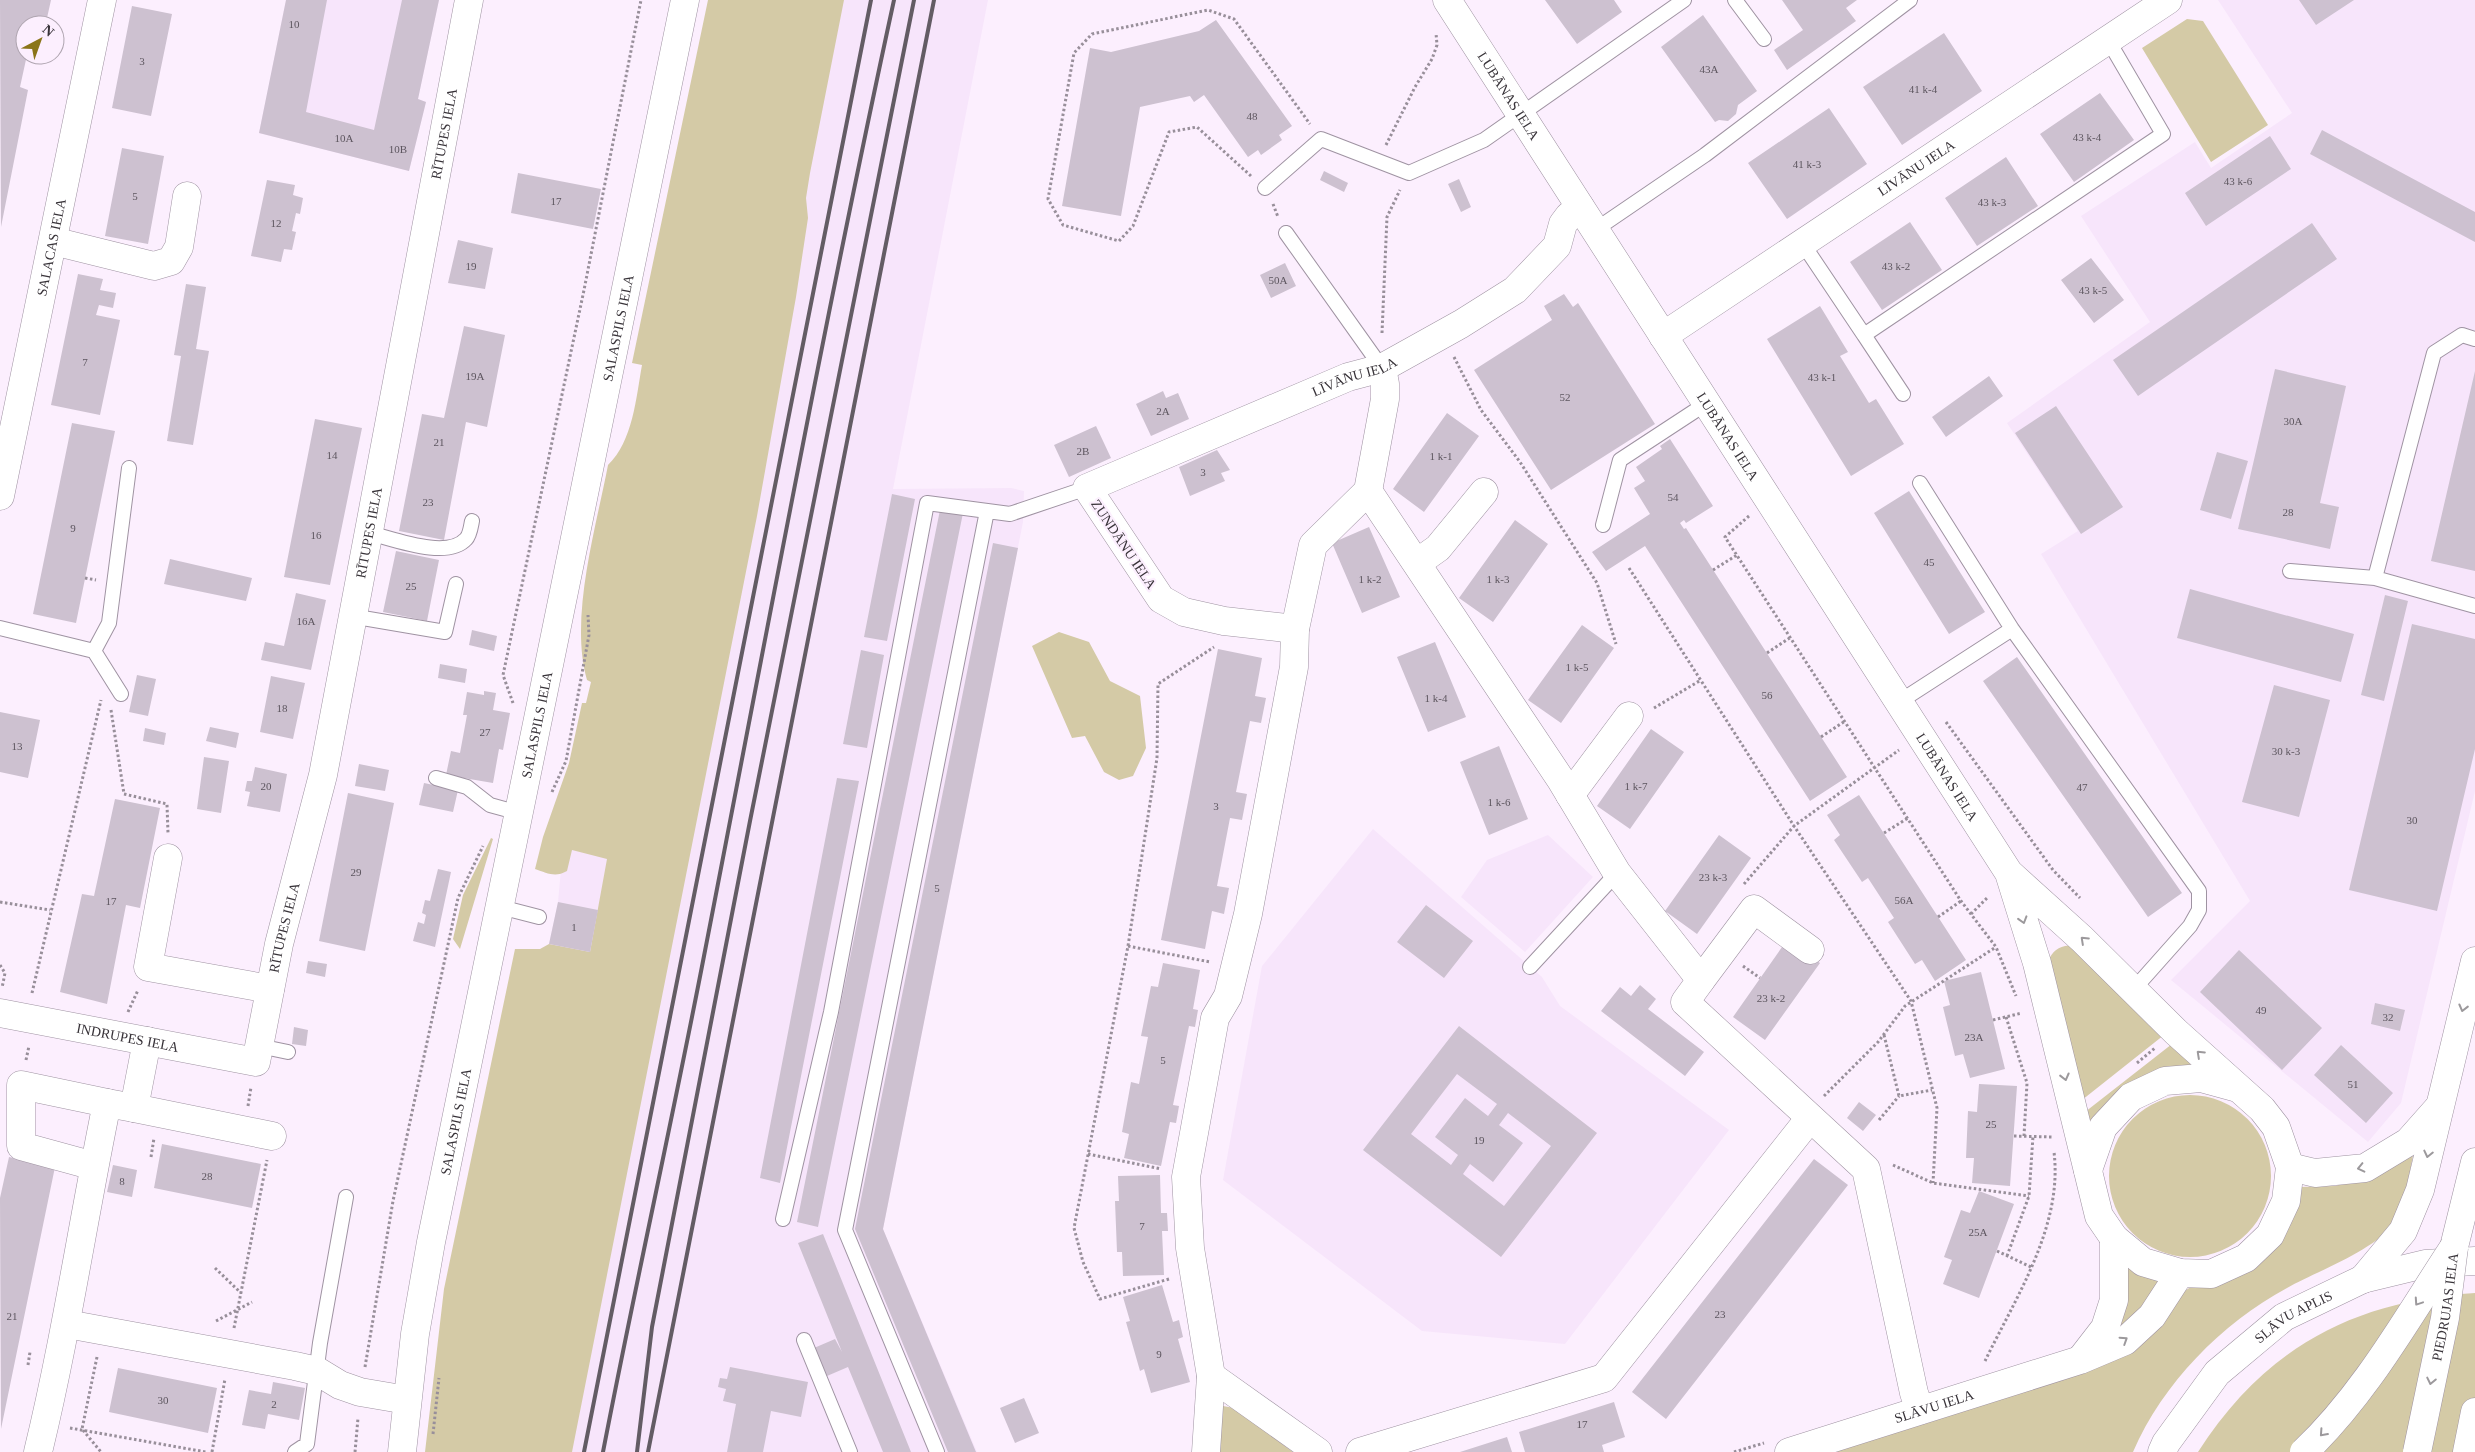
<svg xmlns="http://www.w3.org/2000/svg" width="2475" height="1452" font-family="Georgia,serif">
<rect width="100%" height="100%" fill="#fceffe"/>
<path fill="#f7e5fb" d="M286,0h153l-21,99 8,3 -17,69 -150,-38z
M797,0h191l-95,489 118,-1 13,3 -1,31 -140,707 94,223h-470l70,-502 -28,-6 9,-42 6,-65z
M2218,0h257v791l-74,312 -33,39 -197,-162 79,-79 -209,-347 37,-23 -71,-108 143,-101 -69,-106 114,-74 16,26 81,-55z
M1373,829l169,148 18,29 169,124 -164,214 -143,-13 -199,-151 39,-214z
M1548,835l45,42 -68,75 -64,-55 26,-37z"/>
<path fill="#d4caa6" d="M708,0h136l-34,173 -4,25 2,20 -12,79 -39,219 -185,936h-147l19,-163 71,-340h25l9,-5 41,8 17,-93 -35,-9 -5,21c-12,7 -20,2 -32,-2l8,-32 26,-74 13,-60h4l5,-21 -4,-2c-18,-62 9,-152 21,-215 25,-24 28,-67 34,-100l-10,-2z
M2187,19l16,2 65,104 -57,37 -69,-114z
M1059,632l30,10 21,39 30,15 6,52 -13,28 -14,4 -15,-8 -19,-36 -13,2 -40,-92z
M491,838l2,1 -33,110 -7,-10 10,-44z
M2073,945l91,90 -82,65 -33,-141c6,-11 12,-13 24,-14z
M2172,1044l26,25 -105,60 -8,-17z
M2109 1176a81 81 0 1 1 162 0a81 81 0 1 1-162 0Z
M2414,1150c-4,21 -9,56 -20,73 -18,27 -79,49 -107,65 -66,36 -124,95 -154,164h-298l256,-83 87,-74 16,-10 30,-7 75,-91 36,-1 37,-11z
M2129,1265l30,15 -14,27 -29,24 7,-61z
M2475,1293v159h-277c67,-104 155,-151 277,-159z
M1223,1406l11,2 59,44h-81l5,-36z"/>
<path fill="#cdc1d0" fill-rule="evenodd" d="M0,0h51l-4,18 -8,-2 -1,9h-13l2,30 -7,32 8,3 -27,137z
M286,0h41l-21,112 68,18 28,-130h37l-21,99 8,3 -17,69 -150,-38z
M1545,0h69l8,12 -45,32z
M1782,0h75l-11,8 10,13 -69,49 -13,-20 29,-20z
M2299,0h55l-38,25z
M132,6l40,8 -21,102 -39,-8z
M1703,15l54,76 -19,14 -2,9 -8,7 -9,-1 -4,2 -54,-75z
M1216,20l76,106 -13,9 3,5 -21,15 -3,-5 -10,7 -44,-62 -10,7 -4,-6 -50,11 -19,109 -59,-10 28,-158 21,4 88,-21z
M1944,33l38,58 -80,54 -39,-58z
M2100,93l34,47 -60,42 -34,-48z
M1829,108l38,56 -80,55 -39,-56z
M2322,130l153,82v30l-165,-88z
M2270,136l21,33 -85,57 -21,-33z
M122,148l42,8 -16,88 -43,-8z
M2006,157l32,49 -61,40 -32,-48z
M1324,171l24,12 -4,9 -24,-12z
M518,173l83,16 -8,40 -82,-16z
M1459,179l12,28 -10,5 -13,-28z
M267,180l28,5 -2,10 10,3 -3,16 -4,-1 -4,18 4,1 -4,18 -8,-1 -3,13 -30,-6z
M1910,222l32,48 -60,40 -32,-48z
M2312,223l25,36 -199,137 -25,-36z
M458,240l35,8 -8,41 -37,-6z
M2091,258l33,42 -30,23 -33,-43z
M1285,263l11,23 -25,12 -11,-23z
M78,274l25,5 -3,11 16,3 -3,15 -14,-3 -3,10 24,5 -20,95 -49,-10z
M186,284l20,3 -10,62 13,2 -16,94 -26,-4 14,-85 -7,-1z
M1564,294l9,13 5,-4 77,121 -104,66 -77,-120 78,-50 -8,-14z
M1820,306l28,46 -8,4 29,47 7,-4 28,45 -53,32 -84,-137z
M464,326l41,9 -18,92 -21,-5 -22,118 -45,-9 23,-117 22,4z
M2275,369l71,17 -26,117 19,4 -9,42 -92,-20z
M2475,371v200l-44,-10z
M1989,376l14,20 -57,41 -14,-20z
M1163,391l3,7 12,-5 11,26 -38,17 -15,-32z
M2056,406l67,101 -42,27 -66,-101z
M1447,413l32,23 -55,76 -31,-23z
M315,419l47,9 -32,157 -46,-8z
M72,423l43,8 -39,192 -43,-9z
M1096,426l15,32 -42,19 -15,-32z
M1670,439l43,67 -27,17 -2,-3 -4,3 4,6 2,-1 161,249 -37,24 -165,-255 -39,25 -14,-19 58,-38 -16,-26 11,-7 -9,-14 26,-18 -2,-3z
M1217,450l13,20 -9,3 4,8 -35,15 -11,-29z
M2217,452l31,9 -17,58 -31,-9z
M1909,491l76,121 -36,22 -75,-121z
M892,494l23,5 -28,142 -23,-4z
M940,510l23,3 -145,714 -21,-5z
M1515,520l33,24 -55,78 -34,-24z
M1369,527l31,70 -38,16 -30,-70z
M993,543l25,5 -135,681 93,223h-28l-93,-223z
M396,551l43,9 -12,61 -44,-9z
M170,559l82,19 -6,23 -82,-17z
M2190,589l164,45 -13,48 -164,-44z
M296,593l30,7 -15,70 -50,-10 4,-18 19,4z
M2385,595l23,6 -24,100 -23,-6z
M2412,624l63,15v110l-38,162 -88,-21z
M1582,625l32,23 -53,75 -33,-23z
M472,630l25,6 -3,15 -25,-6z
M1435,642l31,75 -38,15 -31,-75z
M1218,649l44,9 -7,38 11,2 -5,25 -11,-2 -14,71 11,2 -5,26 -12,-2 -13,68 12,2 -5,26 -12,-3 -7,38 -44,-9z
M861,650l23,5 -17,93 -24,-4z
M2017,657l165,236 -34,24 -165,-236z
M440,664l27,5 -2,14 -27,-5z
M137,675l19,4 -8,37 -19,-4z
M271,676l34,7 -12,56 -33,-7z
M2274,685l56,15 -31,117 -57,-15z
M484,691l12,2 -3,17 17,3 -7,37 -4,-1 -6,34 -47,-8 5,-24 9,2 7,-38h-4l4,-23 17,3z
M0,712l40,8 -12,58 -28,-6z
M210,727l29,6 -3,15 -30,-7z
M145,728l21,5 -2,12 -21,-4z
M1651,729l33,23 -54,77 -33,-23z
M1499,746l29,73 -39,16 -29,-73z
M204,757l25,4 -8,52 -24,-4z
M359,764l30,6 -4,21 -30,-5z
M255,767l32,7 -7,38 -33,-6 3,-14 -5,-1 2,-10h5z
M837,778l22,3 -79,402 -20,-5z
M424,783l34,7 -5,22 -34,-7z
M348,793l46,10 -29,148 -46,-10z
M1859,795l107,165 -31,21 -13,-21 -7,4 -27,-42 6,-4 -26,-40 -6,4 -28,-42 6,-5 -13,-20z
M115,799l45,9 -20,100 -14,-3 -19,99 -47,-12 22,-98 12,2z
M1719,835l32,23 -54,76 -32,-23z
M438,869l13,3 -16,75 -22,-6 5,-19 6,2 2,-9 -4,-2 3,-13 5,1z
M558,902l40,8 -8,42 -41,-8z
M1426,905l47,36 -29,37 -47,-36z
M1787,940l33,23 -55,77 -32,-23z
M2239,950l83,78 -40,42 -82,-78z
M308,961l19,3 -2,13 -19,-4z
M1163,963l37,7 -7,39 5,1 -3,17 -6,-1 -16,79 6,1 -1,6 -2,11 -6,-1 -9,44 -37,-8 5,-24 -7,-2 9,-50 8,2 9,-47 -7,-1 10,-50 7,1z
M1981,972l24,97 -35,9 -7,-24 -8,2 -12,-49 7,-2 -6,-24z
M1640,985l16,14 -8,10 56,43 -19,24 -84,-65 19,-24 11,9z
M2375,1003l30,7 -5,21 -29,-7z
M1459,1026l138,107 -96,124 -138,-107zM1457,1074l40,30 -9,12 -23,-18 -30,39 23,18 -7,10 -40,-31zM1508,1113l43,33 -47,60 -41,-32 7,-10 23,18 30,-39 -24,-18z
M294,1027l14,3 -2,16 -14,-2z
M2341,1045l52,48 -27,30 -52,-48z
M1979,1084l38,2 -7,100 -38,-3 2,-25h-8l2,-47 9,1z
M1859,1102l17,13 -13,16 -16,-13z
M162,1144l99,20 -9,44 -98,-20z
M9,1157l46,10 -54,262 -1,-231z
M1814,1159l34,26 -182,234 -34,-27z
M113,1165l24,5 -5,27 -25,-5z
M1160,1175l1,38h6l1,18h-6l2,44 -41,1 -1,-24h-5l-2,-51h4l-1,-25z
M1979,1191l35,13 -35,94 -36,-14 9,-24 -8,-3 17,-47 9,3z
M823,1234l88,218h-28l-35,-85 -21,9 -13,-28 21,-9 7,13 -44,-109z
M1162,1285l11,37 6,-2 4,17 -5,2 12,43 -39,11 -7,-24 -4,2 -14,-49 4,-1 -7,-24z
M730,1367l78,15 -7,35 -30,-6 -8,41h-36l9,-48 -13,-3 3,-12 -8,-2 2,-9 7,1z
M118,1368l99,20 -9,45 -99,-21z
M273,1382l32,6 -6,32 -31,-6 -3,15 -23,-4 7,-35 22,4z
M1024,1398l15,35 -24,10 -15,-35z
M1614,1402l11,35 -23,8 2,7h-79l-6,-20z
M1507,1437l5,15h-52z"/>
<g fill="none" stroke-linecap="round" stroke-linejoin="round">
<defs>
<path id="lane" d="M1735,0l29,39
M1265,188l56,-49 88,34 75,-33 200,-140
M1595,230l110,-75 205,-155
M1286,233l96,135
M1803,244l61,91
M1903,394l-39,-59 299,-201 -55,-94
M1920,483l92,146 187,262v19l-9,16 -56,63
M1603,525l17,-65 87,-57
M369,533c25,6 78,27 97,6 4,-4 5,-13 6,-18
M2290,571l85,7 100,28
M2375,578l59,-225 28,-18 13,4
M351,616l94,16 11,-48
M0,628l94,23 15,-28 20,-155
M94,651l27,43
M1899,702l113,-73
M436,778l31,9 23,18 29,8
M500,907l39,10
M1530,967l87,-94
M259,1046l29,6
M783,1219l48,-207 96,-509 83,11 77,-26
M804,1340l46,112
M295,1452l12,-8 13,-101 26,-146
M937,1452l-92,-222 142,-719"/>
<g id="street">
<path id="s1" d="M1447,0l562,873 28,90 62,253 15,22 29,24 37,11 31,1 35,-16 24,-23 16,-34 4,-34 -14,-40 -14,-18 -86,-77 -94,-93 -73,-66"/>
<path d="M53,241l101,25 17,-5 8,-14 8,-51"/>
<path id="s2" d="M1663,336l505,-336"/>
<path d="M1368,491l193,289 56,93 84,107 -16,22 181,167 48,224 6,17"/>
<path id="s3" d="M0,496l102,-496"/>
<path d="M1417,563l21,-15 46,-56"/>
<path id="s4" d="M1295,629l-71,-8 -40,-9 -23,-13 -74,-111 261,-111 34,-9 79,-44 54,-34 42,-44 6,-22 6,-8 11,-9"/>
<path d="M1570,795l59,-79"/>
<path d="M168,858l-20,109 122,22"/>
<path d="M1701,980l53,-71 56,41"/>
<path id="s5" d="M0,1013l256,49 23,-118 44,-169 146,-775"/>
<path d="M134,1108l138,28"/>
<path d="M94,1166l-73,-20v-61l86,18"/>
<path d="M2290,1167l25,6 50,-5 43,-26 31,-35"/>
<path d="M2088,1170l15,-43 28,-30 34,-16 36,-3 33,9"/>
<path d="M67,1324l228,42 22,5 23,14 20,7 47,8"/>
<path d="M2081,1359l24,-31 9,-28v-62"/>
<path d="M1211,1376l107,76"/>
<path d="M38,1452c28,-115 45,-232 69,-349l27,5 13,-67"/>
<path d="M1206,1452l5,-76 -21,-128 -4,-71 29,-159 13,-22 20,-82 46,-247 1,-38 18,-84 55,-54 17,-92v-15l-3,-16"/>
<path d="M1360,1452l244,-74 206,-260"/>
<path id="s6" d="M1789,1452l291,-92 45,-19 27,-25 28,-43"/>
</g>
<g id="secondary">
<path d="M2454,1247l21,-85"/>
<path id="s7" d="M402,1452l13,-118 16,-92 254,-1242"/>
<path d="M2467,1452l8,-40"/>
</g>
<g id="primary">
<path d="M2363,1279l40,-48 17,-41 55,-229"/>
<path id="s8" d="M2162,1452l4,-9 51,-70 67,-56 79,-38 62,-15 50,-3"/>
</g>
</defs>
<use href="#lane" stroke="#9f93a2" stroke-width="16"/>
<use href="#street" stroke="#9f93a2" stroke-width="29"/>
<use href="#secondary" stroke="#9f93a2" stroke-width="29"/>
<use href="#primary" stroke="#9f93a2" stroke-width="29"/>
<path stroke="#988f9a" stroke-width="3" stroke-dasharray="2.5 2.5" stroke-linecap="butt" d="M1386,145l29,-58 17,-28 5,-14 -1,-12
M1251,176l-54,-49 -28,5 -36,94 -14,15 -56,-16 -15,-26 26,-146 18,-19 116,-24 26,9 76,105
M1273,204l5,13
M1382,333l5,-116 13,-27
M1454,357l27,53 39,52 77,121 19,61
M1749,516l-24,21 236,364 35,46 20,49
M1629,568l165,258 117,175 26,107 -4,75
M1713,570l24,-15
M85,578l11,2
M1767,653l24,-16
M513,703l-10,-28 81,-385 57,-290
M1654,708l47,-28
M111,710l13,84 43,10 1,29
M1946,722l107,148 27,28
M1821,737l24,-16
M552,792l14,-31 23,-126 -1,-20
M1884,833l24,-15
M1744,884l50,-58 105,-76
M0,902l50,8
M1971,914l17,-17
M1938,917l23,-16
M1128,946l82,16
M0,965l5,8 -3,15
M1743,966l17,12
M32,993l69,-293
M128,1012l10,-22
M2006,1017l21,66 -3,53
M1993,1020l29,-7
M1884,1035l15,61 33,-6
M26,1060l3,-14
M2137,1063l18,-15
M1824,1096l54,-54 27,-36 91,-59
M248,1106l3,-19
M1879,1120l20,-24
M2014,1136l38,1
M1088,1154l73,15
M151,1157l3,-19
M1893,1165l40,18 96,13
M1997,1251l34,16
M2007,1256l22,-60 4,-60
M215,1268l26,25
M1169,1279l-69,20 -17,-37 -9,-34 54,-282 29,-188 1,-74 56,-37
M216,1321l36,-19
M234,1328l33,-168
M97,1357l-15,72 19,23
M1985,1361c31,-64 78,-135 69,-209
M28,1365l2,-13
M365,1367l28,-166 65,-303 25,-52
M70,1428l136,24
M433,1434l6,-56
M212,1452l13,-73
M355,1452l3,-34
M1734,1452l30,-9"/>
<use href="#lane" stroke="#fff" stroke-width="14"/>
<use href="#street" stroke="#fff" stroke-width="28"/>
<use href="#secondary" stroke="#fff" stroke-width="28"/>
<use href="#primary" stroke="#fff" stroke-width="28"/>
<path stroke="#635c64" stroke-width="4" d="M584,1452l287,-1452
M603,1452c32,-166 69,-330 101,-496 62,-319 121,-638 190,-956
M637,1452l15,-125 98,-506 164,-821
M648,1452l286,-1452"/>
<defs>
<g id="secondary-bridge">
<path id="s9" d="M2417,1452l28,-134 9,-71"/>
</g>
<path id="highway-bridge" d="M2304,1452c62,-59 103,-134 150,-205"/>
</defs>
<use href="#secondary-bridge" stroke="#9f93a2" stroke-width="29" stroke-linecap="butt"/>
<use href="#highway-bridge" stroke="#9f93a2" stroke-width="29" stroke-linecap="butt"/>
<use href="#secondary-bridge" stroke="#fff" stroke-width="28"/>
<use href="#highway-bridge" stroke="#fff" stroke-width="28"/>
</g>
<defs><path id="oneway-chevron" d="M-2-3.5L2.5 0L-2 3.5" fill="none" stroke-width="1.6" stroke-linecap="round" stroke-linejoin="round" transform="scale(1.25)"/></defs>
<g stroke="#9c999c">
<use href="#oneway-chevron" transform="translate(2023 920) rotate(73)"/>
<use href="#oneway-chevron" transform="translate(2084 940) rotate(-137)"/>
<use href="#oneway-chevron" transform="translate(2463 1008) rotate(104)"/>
<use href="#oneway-chevron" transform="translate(2200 1054) rotate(-137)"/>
<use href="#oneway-chevron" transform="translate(2065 1077) rotate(76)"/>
<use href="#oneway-chevron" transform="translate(2428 1154) rotate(103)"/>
<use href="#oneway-chevron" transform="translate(2361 1168) rotate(167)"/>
<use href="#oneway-chevron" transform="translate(2418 1302) rotate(124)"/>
<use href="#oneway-chevron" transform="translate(2124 1340) rotate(-33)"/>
<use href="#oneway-chevron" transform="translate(2431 1381) rotate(102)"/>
<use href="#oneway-chevron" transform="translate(2323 1433) rotate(132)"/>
</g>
<g text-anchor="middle" stroke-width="4.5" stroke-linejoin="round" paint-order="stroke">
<g font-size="11" fill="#5d565f">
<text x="294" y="28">10</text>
<text x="142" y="65">3</text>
<text x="1709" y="73">43A</text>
<text x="1923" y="93">41 k-4</text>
<text x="1252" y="120">48</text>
<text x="2087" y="141">43 k-4</text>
<text x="344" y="142">10A</text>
<text x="398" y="153">10B</text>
<text x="1807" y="168">41 k-3</text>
<text x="2238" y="185">43 k-6</text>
<text x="135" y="200">5</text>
<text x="556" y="205">17</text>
<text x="1992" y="206">43 k-3</text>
<text x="276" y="227">12</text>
<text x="471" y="270">19</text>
<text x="1896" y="270">43 k-2</text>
<text x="1278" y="284">50A</text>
<text x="2093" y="294">43 k-5</text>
<text x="85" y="366">7</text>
<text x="475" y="380">19A</text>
<text x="1822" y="381">43 k-1</text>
<text x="1565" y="401">52</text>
<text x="1163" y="415">2A</text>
<text x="2293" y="425">30A</text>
<text x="439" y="446">21</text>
<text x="1083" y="455">2B</text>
<text x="332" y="459">14</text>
<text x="1441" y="460">1 k-1</text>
<text x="1203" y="476">3</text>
<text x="1673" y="501">54</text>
<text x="428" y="506">23</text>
<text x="2288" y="516">28</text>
<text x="73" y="532">9</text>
<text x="316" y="539">16</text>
<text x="1929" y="566">45</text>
<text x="1370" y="583">1 k-2</text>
<text x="1498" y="583">1 k-3</text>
<text x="411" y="590">25</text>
<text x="306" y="625">16A</text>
<text x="1577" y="671">1 k-5</text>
<text x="1767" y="699">56</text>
<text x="1436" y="702">1 k-4</text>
<text x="282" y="712">18</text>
<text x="485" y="736">27</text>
<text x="17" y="750">13</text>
<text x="2286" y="755">30 k-3</text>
<text x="266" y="790">20</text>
<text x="1636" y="790">1 k-7</text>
<text x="2082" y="791">47</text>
<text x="1499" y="806">1 k-6</text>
<text x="1216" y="810">3</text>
<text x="2412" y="824">30</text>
<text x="356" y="876">29</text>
<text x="1713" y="881">23 k-3</text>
<text x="937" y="892">5</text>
<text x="1904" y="904">56A</text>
<text x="111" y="905">17</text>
<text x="574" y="931">1</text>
<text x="1771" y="1002">23 k-2</text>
<text x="2261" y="1014">49</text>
<text x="2388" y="1021">32</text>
<text x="1974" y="1041">23A</text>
<text x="1163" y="1064">5</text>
<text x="2353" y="1088">51</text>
<text x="1991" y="1128">25</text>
<text x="1479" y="1144">19</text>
<text x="207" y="1180">28</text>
<text x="122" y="1185">8</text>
<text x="1142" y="1230">7</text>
<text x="1978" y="1236">25A</text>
<text x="1720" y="1318">23</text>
<text x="12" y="1320">21</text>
<text x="1159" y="1358">9</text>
<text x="163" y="1404">30</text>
<text x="274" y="1408">2</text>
<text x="1582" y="1428">17</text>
</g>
<g font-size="14" fill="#383339" stroke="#fceffe">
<text dy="5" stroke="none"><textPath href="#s1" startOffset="114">LUBĀNAS IELA</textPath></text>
<text dy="5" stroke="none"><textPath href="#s5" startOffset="1208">RĪTUPES IELA</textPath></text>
<text dy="5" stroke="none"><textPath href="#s2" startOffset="304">LĪVĀNU IELA</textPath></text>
<text dy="5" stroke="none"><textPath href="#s3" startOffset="254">SALACAS IELA</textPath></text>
<text dy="5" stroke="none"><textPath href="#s7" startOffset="1145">SALASPILS IELA</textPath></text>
<text dy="5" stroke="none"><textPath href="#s4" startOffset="562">LĪVĀNU IELA</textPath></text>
<text dy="5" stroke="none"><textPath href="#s1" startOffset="519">LUBĀNAS IELA</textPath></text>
<text dy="5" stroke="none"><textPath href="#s5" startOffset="802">RĪTUPES IELA</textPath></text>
<text transform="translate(1124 544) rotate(56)" y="5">ZUNDĀNU IELA</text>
<text dy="5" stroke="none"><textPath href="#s7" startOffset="740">SALASPILS IELA</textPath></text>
<text dy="5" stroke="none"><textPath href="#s1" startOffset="924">LUBĀNAS IELA</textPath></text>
<text dy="5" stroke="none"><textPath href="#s5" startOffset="398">RĪTUPES IELA</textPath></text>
<text dy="5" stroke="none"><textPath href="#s5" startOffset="130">INDRUPES IELA</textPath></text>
<text dy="5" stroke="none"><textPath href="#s7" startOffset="335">SALASPILS IELA</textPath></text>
<text dy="5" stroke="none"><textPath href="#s9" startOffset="148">PIEDRUJAS IELA</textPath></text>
<text dy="5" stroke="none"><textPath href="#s8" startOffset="192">SLĀVU APLIS</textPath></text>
<text dy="5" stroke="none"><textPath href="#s6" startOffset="152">SLĀVU IELA</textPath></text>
</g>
</g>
<g transform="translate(40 40) rotate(41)"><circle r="24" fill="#fceffe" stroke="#aea4af"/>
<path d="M0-4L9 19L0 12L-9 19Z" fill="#8b7519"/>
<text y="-8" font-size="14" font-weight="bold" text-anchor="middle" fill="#383339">N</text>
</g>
</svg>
